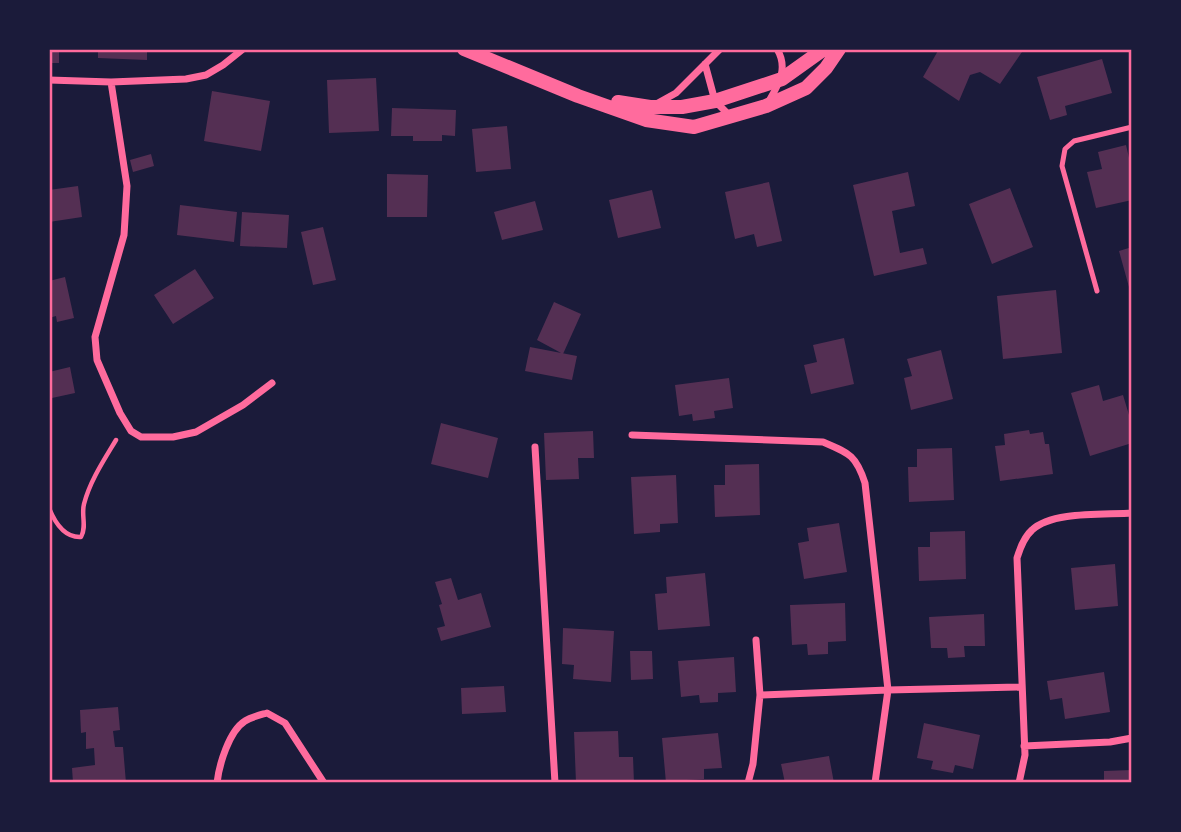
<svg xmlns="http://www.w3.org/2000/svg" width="1181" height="832" font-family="'Space Grotesk',sans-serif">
<rect width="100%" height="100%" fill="#1b1b3a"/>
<path fill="#542f53" d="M49,49h10v14h-10z
M98,49h49v11l-49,-2z
M939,49h85l-24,35 -20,-12 -10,3 -11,26 -36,-24z
M1102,59l10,34 -47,13 2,9 -17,5 -13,-43z
M376,78l3,53 -50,2 -2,-53z
M212,91l58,10 -9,50 -57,-10z
M392,108l64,2 -1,26 -13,-1v6h-29v-5h-22z
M507,126l4,43 -35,3 -4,-43z
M1126,145l4,17h2v38l-36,8 -9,-36 15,-3 -4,-17z
M151,154l3,12 -21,6 -3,-12z
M908,172l7,34 -23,5 8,42 23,-5 4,16 -53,12 -21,-91z
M387,174l41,1 -1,42h-40z
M769,182l13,59 -25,6 -3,-13 -19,5 -10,-47z
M78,186l4,31 -33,5v-32z
M1010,188l23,59 -41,17 -23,-60z
M652,190l9,38 -43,10 -9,-38z
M535,201l8,29 -41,10 -8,-28z
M180,205l57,7 -3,30 -57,-7z
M242,212l47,3 -2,33 -47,-2z
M323,227l13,53 -23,5 -12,-53z
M1132,247v39l-3,1 -10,-36z
M195,269l19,29 -41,26 -19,-29z
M65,277l9,41 -17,4 -1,-6 -7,2v-37z
M1056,290l6,63 -59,6 -6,-63z
M554,302l27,12 -18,40 -26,-14z
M844,338l10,46 -43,10 -7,-29 13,-3 -4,-17z
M530,347l47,9 -5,24 -47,-9z
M941,350l12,49 -42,11 -7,-32 8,-2 -5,-17z
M70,367l5,26 -23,5 -3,-15v-11z
M729,378l4,30 -19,3 1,7 -22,3 -1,-7 -13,2 -4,-31z
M1099,385l4,16 20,-6 9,30v18l-42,13 -19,-63z
M441,423l57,15 -10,40 -57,-14z
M1029,430l1,4 13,-2 2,12h4l4,30 -53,7 -5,-35 10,-1 -1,-11z
M593,431l1,27h-16l1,21 -33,1 -2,-47z
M952,448l2,52 -45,2 -1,-35h9v-18z
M759,464l1,51 -45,2 -1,-32h11v-20z
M676,475l2,48 -18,1v8l-26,2 -3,-57z
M839,523l8,49 -43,7 -6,-36 11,-2 -2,-13z
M965,531l1,48 -47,2 -1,-34h12v-15z
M1115,564l3,42 -43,4 -4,-42z
M705,573l5,53 -52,4 -3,-36 12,-1 -1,-16z
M451,578l7,22 23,-7 10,34 -50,14 -4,-13 8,-2 -6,-21 3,-1 -7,-22z
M845,603l1,38 -18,1v12l-20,1 -1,-11 -15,1 -2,-40z
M984,614l1,32h-21l1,11 -17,1 -1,-10h-16l-2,-31z
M563,628l51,3 -3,51 -38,-3 1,-14 -12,-1z
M630,651h22l1,28 -22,1z
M734,657l2,35 -18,1v9l-18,1 -1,-8 -18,2 -3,-36z
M1104,672l6,40 -45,7 -3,-21 -12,2 -3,-19z
M504,686l2,26 -44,2 -1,-26z
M118,707l2,23 -7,1 2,16h8l3,36h-53l-1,-15 23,-3 -1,-17 -8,1v-17l-5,1 -1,-23z
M924,723l56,12 -7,34 -18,-4 -2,8 -22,-4 2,-8 -16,-3z
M618,731l1,26h14l1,26h-58l-2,-51z
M718,733l4,35 -18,1v10l-17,1 -2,3h-19l-4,-45z
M829,756l5,27h-49l-4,-19z
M1132,770v13h-28v-12z"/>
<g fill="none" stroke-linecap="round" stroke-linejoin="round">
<path stroke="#ff6b9d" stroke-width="4.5" d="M49,508c6,15 15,30 32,29 6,-11 0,-21 3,-33 6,-23 20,-44 32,-64"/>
<path stroke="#ff6b9d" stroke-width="5" d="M1097,291l-35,-125 3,-17 9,-8 58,-14"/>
<path stroke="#ff6b9d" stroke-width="7" d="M705,64l10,37 14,14
M49,80l62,2 75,-3 20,-4 17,-10 20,-16
M111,82l16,104 -3,49 -29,102 2,23 23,53 11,18 10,6h32l23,-5 47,-27 29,-22
M658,103l18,-10 44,-44
M768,103c10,-18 21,-34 9,-54
M632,435l191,7c26,11 33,13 42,41l23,207 -13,93
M535,447l20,336
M756,640l4,55
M1024,746l86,-4 22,-4
M217,783c2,-18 12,-52 28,-62 6,-4 15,-6 22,-8l18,10 39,60
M748,783l5,-19 7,-69 128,-5 134,-3
M1019,783l6,-28 -8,-197c3,-10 7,-21 15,-28 20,-19 72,-15 100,-17"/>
<path stroke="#ff6b9d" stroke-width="14" d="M464,49l114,47 68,24 48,7 72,-21 40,-18 20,-20 13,-19
M618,102l32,5h32l33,-6 67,-22 42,-30"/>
</g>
<rect width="1181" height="832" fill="none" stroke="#1b1b3a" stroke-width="102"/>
<rect x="51" y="51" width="1079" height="730" fill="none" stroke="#ff6b9d" stroke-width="2.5"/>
</svg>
